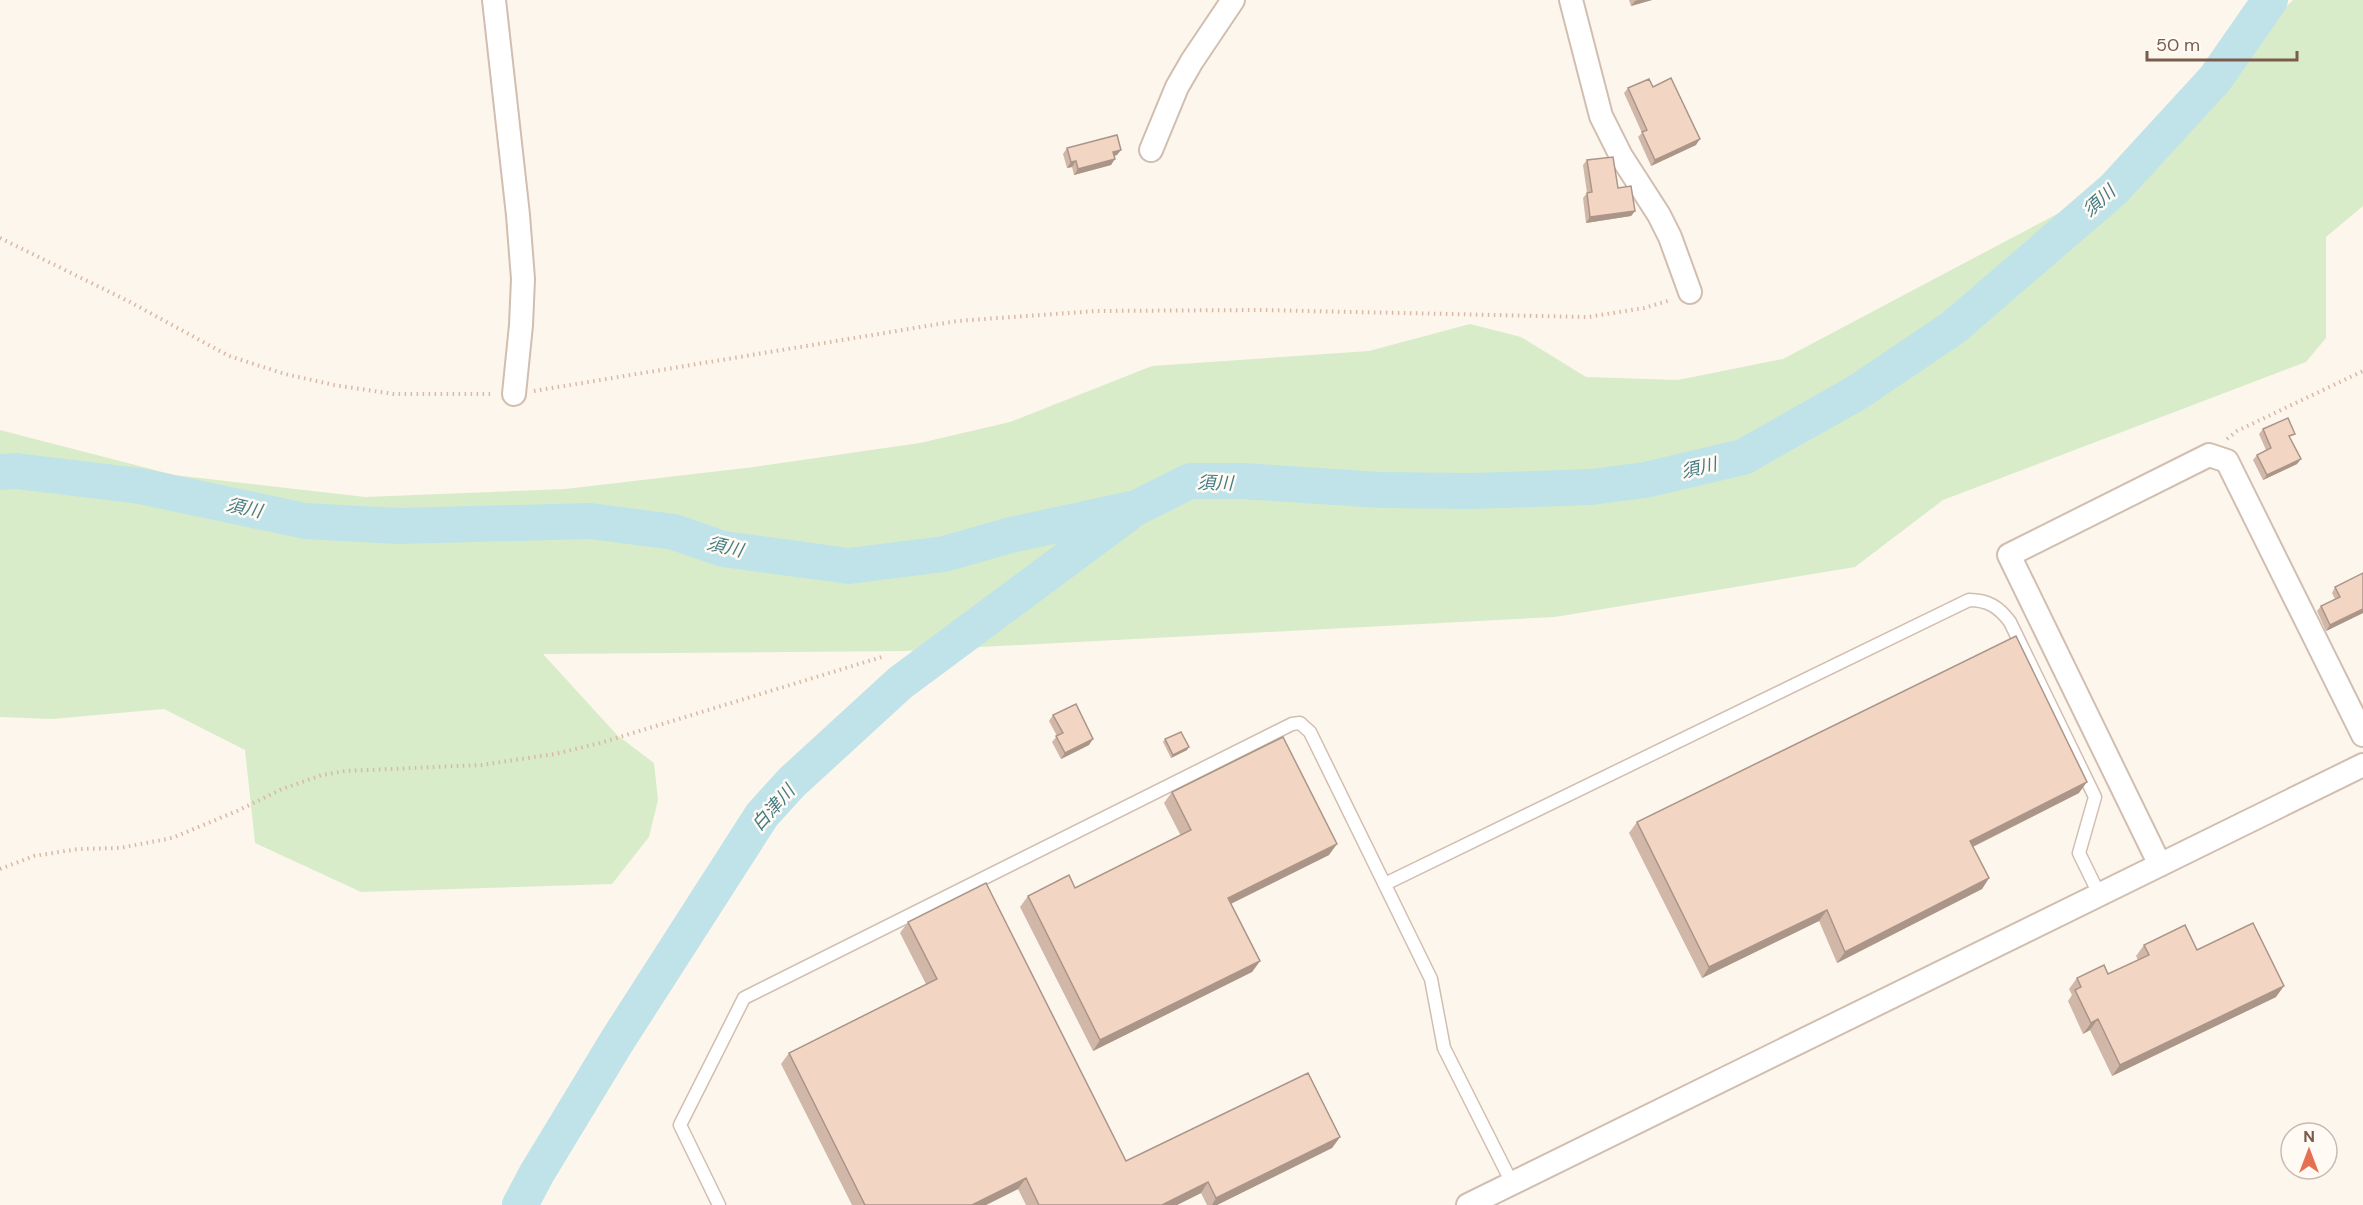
<svg xmlns="http://www.w3.org/2000/svg" width="2363" height="1205" font-family="'DM Sans','Noto Sans JP',sans-serif">
<rect width="100%" height="100%" fill="#fdf6ec"/>
<path fill="#d8ecc9" d="M2293,0h70v206l-37,31v101l-20,24 -363,138 -88,67 -300,50 -650,34 -362,3 74,81 37,28 4,37 -9,37 -37,47 -251,8 -106,-49 -10,-93 -81,-41 -112,10 -52,-2v-287l174,45 191,22 200,-8 189,-22 166,-24 90,-21 142,-56 217,-15 101,-27 51,13 65,40 92,3 105,-21 325,-172z"/>
<g fill="none" stroke-linecap="round" stroke-linejoin="round">
<path stroke="#bfe3e8" stroke-width="36" d="M0,472l16,-1 124,15 165,35 94,5 191,-5 84,11 49,17 126,17 95,-12 67,-19 125,-27 54,-27h52l138,9 90,1 121,-4 54,-7 98,-23 115,-65 96,-65 160,-138 101,-110 55,-79
M520,1205l17,-32 80,-132 145,-226 30,-33 108,-99 226,-168"/>
<defs>
<path id="service" d="M1385,884l584,-284c19,0 30,7 41,22l85,175 -16,56 20,41
M719,1205l-39,-80 64,-127 548,-274 8,-1 10,9 121,247 13,69 68,135"/>
<path id="minor" d="M494,0l24,215 5,64 -2,46 -7,69
M1571,0l30,116 20,40 38,59 11,22 20,55
M1151,150l26,-63 15,-26 41,-61
M2160,865l-151,-310 200,-100 18,6 136,274
M1468,1205l895,-440"/>
</defs>
<use href="#service" stroke="#d1beb0" stroke-width="15"/>
<use href="#minor" stroke="#d1beb0" stroke-width="26"/>
<path stroke="#d9b8a5" stroke-width="4" stroke-dasharray="1.5 4.5" stroke-linecap="butt" d="M0,238l130,64 99,54 56,18 49,11 60,9h100
M534,391l423,-70 139,-10 165,-1 327,7 56,-9 27,-8
M2227,439l10,-8 126,-60
M0,869l34,-13 44,-7 42,-1 52,-10 65,-27 45,-22 40,-14 23,-4 136,-6 74,-11 45,-11 282,-86"/>
<use href="#service" stroke="#fff" stroke-width="12"/>
<use href="#minor" stroke="#fff" stroke-width="22"/>
</g>
<path fill="#d1b7a8" d="M1629,0h23l-21,6z
M1653,87l43,58 -45,21 -13,-29 4,-4 -18,-40 4,-5z
M1067,148l50,7 -3,1 -3,9 -37,10 -2,-8 -5,1 -4,-14z
M1587,160l31,28 17,23 -4,5 -45,7 -3,-25 4,-5 -4,-28z
M2263,429l28,10 6,25 -34,16 -10,-20 4,-5 9,-5 -7,-16z
M2335,587l28,26 -37,18 -9,-20 4,-5 14,-7 -3,-6z
M1053,715l36,30 -28,14 -9,-17 5,-6 -8,-15z
M1165,739l22,11 -16,8 -8,-16z
M1172,792l157,63 -98,49 29,57 -8,11 -159,79 -73,-144 8,-11 47,-8 106,-52 -17,-33z
M2079,793l-106,54 16,31 -7,11 -145,74 -18,-42 -117,57 -73,-145 8,-11z
M908,922l218,239 214,-24 -8,11 -115,57h-10l-6,-12 -24,12h-151l-8,-16 -32,16h-134l-71,-141 8,-11 137,-69 -26,-51z
M2144,945l53,5 79,47 -164,79 -22,-46 -7,4 -15,-33 4,-6 -3,-6 8,-11 31,-4 30,-14 -2,-4z"/>
<path fill="#aa9588" d="M1638,0h14l-21,6 4,-5z
M1700,139l-4,6 -45,21 4,-6z
M1121,150l-4,5 -8,2 4,-5z
M1115,159l-4,6 -37,10 4,-6z
M1076,161l-4,6 -5,1 4,-6z
M1635,211l-4,5 -45,7 4,-6z
M2301,459l-4,5 -34,16 4,-5z
M2363,609v4l-37,18 4,-6z
M1093,739l-4,6 -28,14 4,-6z
M1189,747l-2,3 -16,8 2,-3z
M2087,782l-8,11 -117,59 8,-11z
M1337,844l-8,11 -109,54 8,-11z
M1989,878l-7,11 -145,74 8,-11z
M1827,910l-8,11 -117,57 7,-11z
M1260,961l-8,11 -159,79 7,-11z
M2284,986l-8,11 -164,79 8,-11z
M2098,1019l-8,11 -7,4 8,-11z
M1340,1137l-8,11 -115,57h-5l4,-7z
M1026,1178l-8,11 -32,16h-14z
M1208,1182l-7,11 -24,12h-15z"/>
<path fill="#f3d5c3" stroke="#aa9588" stroke-width="1.5" d="M1671,78l29,61 -45,21 -13,-28 5,-2 -19,-42 21,-9 4,8z
M1117,135l4,15 -8,2 2,7 -37,10 -2,-8 -5,1 -4,-14z
M1613,157l5,31 13,-2 4,25 -45,6 -3,-24 5,-1 -5,-32z
M2288,418l7,16 -6,2 12,23 -34,16 -10,-20 14,-7 -8,-19z
M2363,573v36l-33,16 -9,-19 19,-9 -5,-10z
M2016,636l71,146 -117,59 19,37 -144,74 -18,-42 -118,57 -72,-145z
M1076,704l17,35 -28,14 -9,-17 7,-3 -10,-18z
M1181,732l8,15 -16,8 -8,-16z
M1283,737l54,107 -109,54 32,63 -160,79 -72,-144 41,-21 6,13 116,-58 -19,-38z
M986,883l140,278 182,-88 32,64 -124,61 -8,-16 -46,23h-123l-13,-27 -54,27h-107l-76,-152 148,-74 -29,-57z
M2253,923l31,63 -164,79 -22,-46 -7,4 -16,-33 6,-3 -4,-9 27,-13 4,9 41,-19 -5,-10 41,-20 12,25z"/>
<g text-anchor="middle" stroke-width="5" stroke-linejoin="round" paint-order="stroke">
<g font-size="18" font-style="italic" fill="#437c86" stroke="#fffaf3">
<text transform="translate(2099 201) rotate(-42)" y="6">須川</text>
<text transform="translate(1699 468) rotate(-13)" y="6">須川</text>
<text transform="translate(1215 483) rotate(1)" y="6">須川</text>
<text transform="translate(244 508) rotate(12)" y="6">須川</text>
<text transform="translate(725 547) rotate(13)" y="6">須川</text>
<text transform="translate(773 808) rotate(-48)" y="6">白津川</text>
</g>
</g>
<g transform="translate(2309 1151)"><circle r="28" fill="#fffaf3" stroke="#cabbb1" stroke-width="1.5"/>
<path d="M0-4.5L10 22L0 15L-10 22Z" fill="#e76f51"/>
<text y="-9" font-size="16" font-weight="bold" text-anchor="middle" fill="#7a5c4d">N</text>
</g>
<path d="M2147 51v9h150v-9" fill="none" stroke="#7a5c4d" stroke-width="3"/>
<text x="2156" y="51" font-size="18" fill="#7a5c4d" stroke="#fffaf3" stroke-width="4.5" paint-order="stroke">50 m</text>
</svg>
